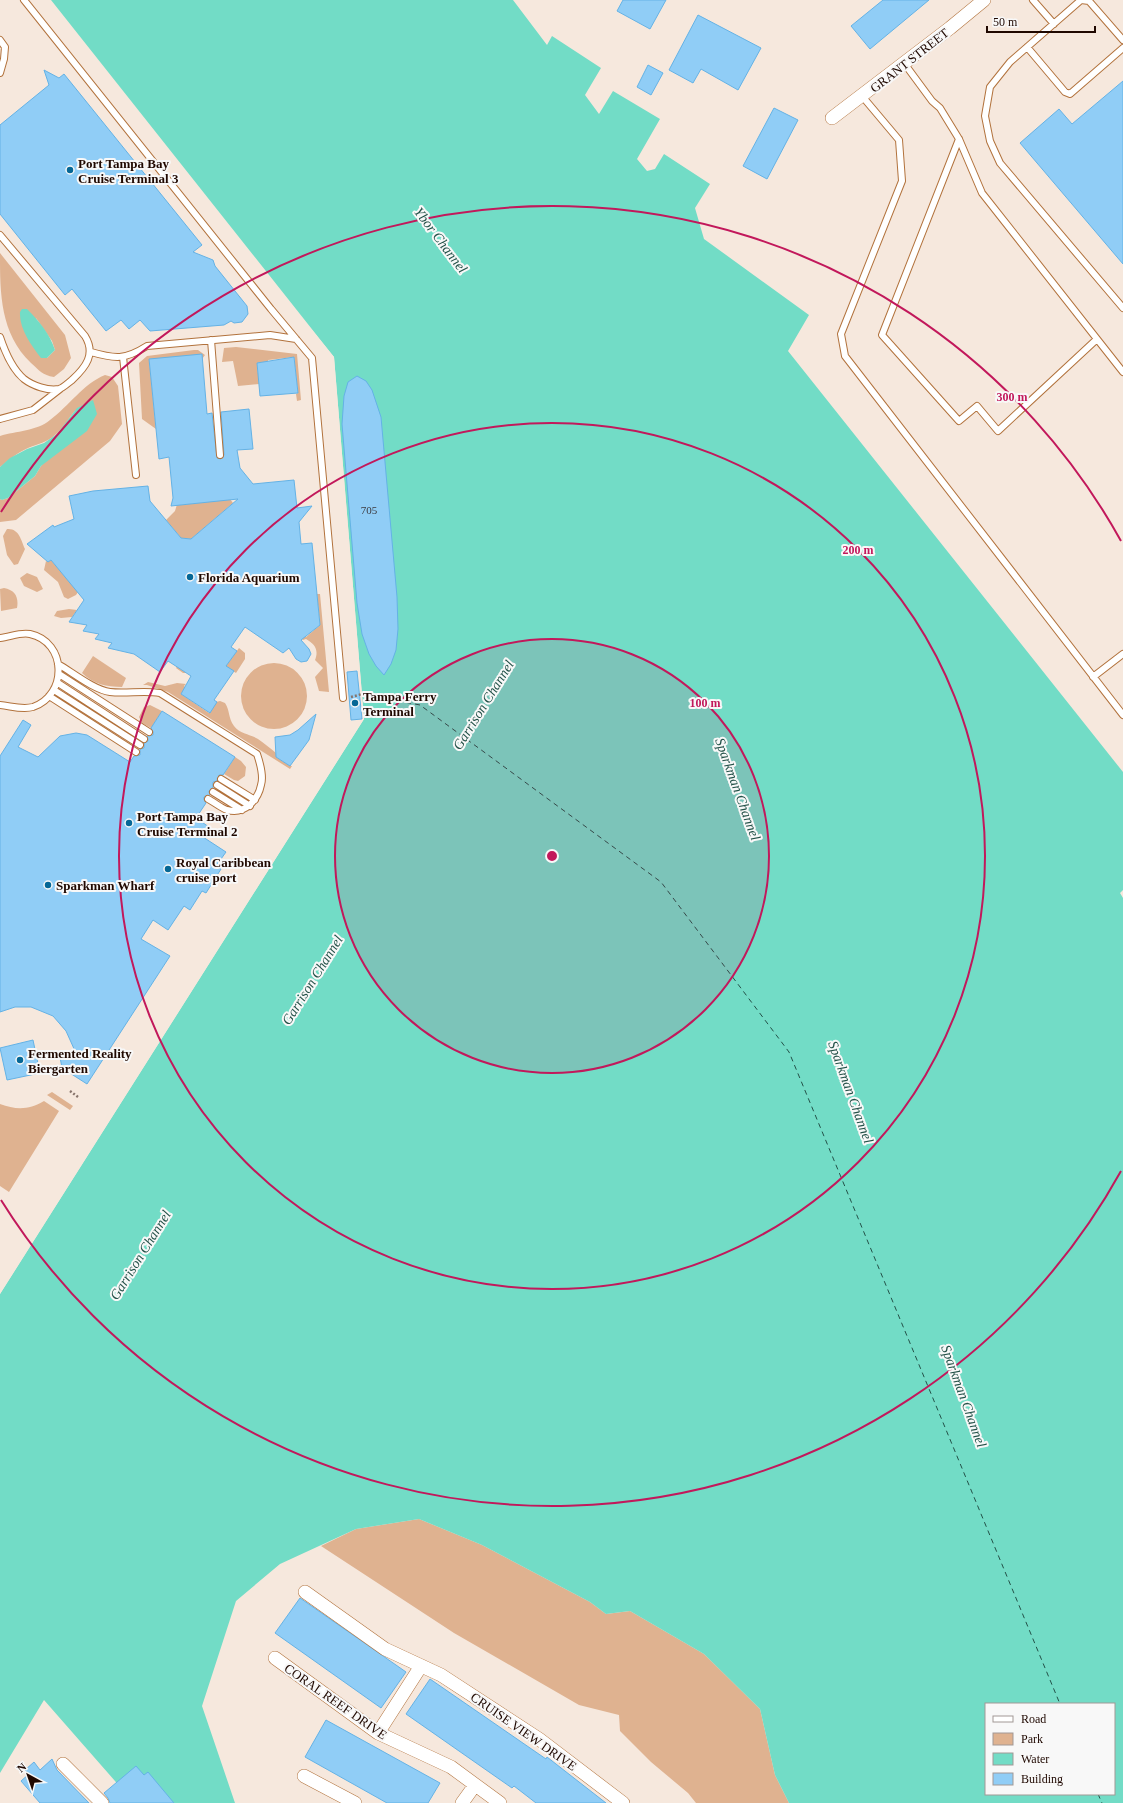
<svg xmlns="http://www.w3.org/2000/svg" width="1123" height="1803" font-family="'Times New Roman',serif">
<rect width="100%" height="100%" fill="#f6e8dd"/>
<path fill="#dfb290" fill-rule="evenodd" d="M0,253l65,82 6,23 -7,11 -10,8c-12,-2 -14,-6 -23,-14 -31,-30 -31,-70 -31,-110zM36,318l16,23 3,9 -8,8z
M236,347l61,7 4,46 -4,1 -1,-7 2,-1 -4,-36 -26,3v2l-11,1 2,21 -21,2 -5,-25 -11,1 2,-14z
M194,350h4l7,5 -3,4h-53l7,70 -14,-10 -3,-56 8,-7z
M105,375l7,2 6,9 4,38 -12,17 -94,79 -16,2v-23l2,1 6,-2 27,-22 6,-10 52,-65c-25,8 -21,20 -38,34 -8,7 -17,9 -27,13 -11,5 -19,12 -28,19v-31c16,-5 37,-5 50,-16 19,-14 33,-36 55,-45z
M227,495l6,8 -42,36 -10,-1 -15,-18 9,-9 4,-13 1,7 26,-3 2,-2z
M7,529c12,-1 14,11 18,20l-7,15 -4,1 -7,-10 -4,-19z
M51,560l27,32 -2,3 -8,4 -4,-2 -6,-15 -14,-12 2,-9 2,1z
M27,573l10,4 6,12 -6,3 -13,-6 -4,-8z
M4,588c11,2 15,9 13,20l-16,3 -1,-22z
M317,594h3l9,98 -10,-1 -4,-14 8,-9 -8,-8c4,-10 0,-16 -9,-21l-3,1 -2,-2 3,-3 2,2 14,-12z
M69,609l8,1 -5,7 -11,1 -7,-2 3,-5z
M239,648l6,5v6l-9,14 -6,-4 -4,5 -29,-19 -12,17 1,1h-3l-7,-5 6,-10 8,5 7,-10 26,17z
M93,656l33,22 -4,9c-15,0 -29,-3 -40,-14z
M241 696a33 33 0 1 1 66 0a33 33 0 1 1-66 0Z
M148,682l17,4 12,-3 9,1 -2,2 2,2 -5,6 28,19 7,-11 4,-1 5,2c5,7 3,15 9,23 6,8 16,8 24,13 6,4 12,9 18,14v4l14,9h2l-2,3 -122,-77 -21,-7h-4z
M150,705l12,6 -11,17 -9,-5 -3,-6 5,-10z
M235,757l6,4 5,6 -1,9 -7,5 -4,-1 -10,-6z
M52,1092l21,14 -3,4 -23,-15z
M44,1101l15,10 -50,81 -9,-6v-82c16,6 29,6 44,-3z
M419,1519l63,26 108,57 16,12 24,-3 74,43 56,55 15,66 14,28h-93l-8,-10 -37,-31 -31,-31 -1,-16 -40,-10 -125,-72 -133,-87 35,-17z"/>
<path fill="#72dcc6" fill-rule="evenodd" d="M51,0h462l34,45 5,-9 49,32 -16,27 14,19 14,-23 47,28 -23,40 10,12 8,-2 9,-15 46,30 -15,24 9,31 105,76 -21,36 335,421v118l-3,3 3,5v905h-334l-14,-28 -15,-66 -56,-55 -74,-43 -24,3 -16,-12 -108,-57 -63,-26 -63,10 -76,35 -44,37 -34,105 33,97h-97l-16,-14 -78,-89 -44,73v-479l364,-575 -30,-362zM986,1704h128v90h-128z
M22,309h5c12,12 23,25 28,41l-8,8h-6c-10,-13 -22,-30 -21,-46z
M93,400l4,14 -10,17 -46,35 -6,10 -27,22 -6,2 -2,-1v-32l10,-9 17,-9 17,-6 13,-9 20,-26z"/>
<path fill="#f6e8dd" d="M312,330l22,27 30,362 -364,575v-4l362,-571 -30,-361 -21,-27z"/>
<g fill="none" stroke-linecap="round" stroke-linejoin="round">
<path stroke="#235148" stroke-width="1" stroke-dasharray="5 4" stroke-linecap="butt" d="M362,694l58,11 241,177 128,170 271,652
M1098,1794l4,9"/>
</g>
<path fill="#90cdf6" stroke="#64b2e5" d="M623,0h43l-16,29 -33,-18z
M883,0h46l-59,49 -19,-23z
M698,15l63,33 -23,42 -37,-21 -8,14 -24,-13z
M648,65l15,8 -12,22 -14,-8z
M44,70l15,8 5,-4 138,171 -9,7 20,8 2,6 32,40 1,8 -6,8 -8,1 -3,-2 -7,4 -74,6 -10,-11 -11,9 -8,-9 -15,11 -34,-42 -7,6 -65,-81v-89l49,-40z
M1123,81v183l-103,-121 39,-34 13,15z
M774,108l24,12 -31,59 -24,-13z
M202,354l5,60 5,-1 5,45 4,1 3,-4 -3,-43 28,-3 4,40 -16,1 3,18 13,16 41,-4 3,28 15,-2 -13,16 2,22 11,-1 8,82 -19,15 8,9 2,5 -4,7 -6,1 -5,-3 -7,-11 -6,5 -38,-26 -14,20 6,4 -11,15 8,5 -20,29 3,2 -7,11 -29,-19 10,-18 -23,-15 -8,11 -26,-18 -26,-6 4,-5 -17,-4 4,-5 -16,-3 4,-6 -18,-3 15,-22 -33,-40 -3,2 -21,-18 26,-19 1,2 20,-8 -5,-23 24,-5 55,-5 2,15 31,37 10,1 47,-40 -67,7 2,-8 -4,-41 -10,2 -10,-100z
M294,357l4,36 -38,3 -3,-33z
M357,376l9,5 6,9 9,27 16,180 1,32 -2,21 -5,14 -7,11 -8,-9 -7,-12 -7,-20 -5,-31 -15,-179 2,-28 4,-14z
M357,671l5,48 -11,1 -4,-48z
M162,711l73,46 -12,18h-4l-2,6 -4,1v6l-4,3 1,4 -6,2v2l2,4 -10,15 13,9 -6,10 23,15 -10,14 5,3 -15,24 -4,-2 -12,19 -6,-4 -16,24 -15,-10 -12,19 29,17 -83,128 -25,-16 -2,-11 15,-6 -9,-20 -13,-15 -22,-9h-16l-15,5v-256l23,-36 8,5 -13,22 20,10 22,-21 16,-3 11,2 43,27 4,-6 6,-1v-6l4,-1v-5l4,-2 -1,-5 6,-1v-3l-2,-4z
M316,714l-7,26 -19,26 -14,-9 -1,-20 15,-2 8,-5z
M33,1040l7,33 -33,7 -7,-32z
M300,1598l106,74 -25,36 -106,-75z
M430,1679l116,80 1,-2 59,46h-70l-22,-17 -2,2 -106,-74z
M326,1720l114,63 -12,20h-41l-82,-46z
M52,1759l5,11 32,33h-49l-19,-22 8,-7 -4,-4 9,-8 6,8z
M136,1766l8,9 4,-3 26,31h-64l-2,-5 -4,-5z"/>
<g fill="none" stroke-linecap="round" stroke-linejoin="round">
<defs>
<path id="lane" d="M24,0l247,309 41,49 31,340
M1033,0l21,24
M0,40l5,7 -1,12 -4,14
M1123,40l-34,-39 -8,-1 -71,62 -20,25 -5,29 5,25 10,22 123,145
M1027,47l38,45 5,2 53,-46
M904,63l28,38 8,7 19,31 23,54 141,179
M862,96l37,44 3,41 -61,153 4,22 278,359
M959,139l-77,196 77,86 18,-15 21,25 99,-92
M0,235l85,101c11,18 1,31 -13,44 -4,3 -9,8 -13,9 -11,2 -26,-3 -35,-10 -12,-10 -19,-27 -24,-42
M211,340l9,115
M91,352c24,7 34,8 56,-6l123,-11 26,4
M123,357l13,118
M0,419l33,-9 27,-21
M0,638c10,-1 20,-6 30,-4 37,8 38,61 3,73 -11,3 -22,-1 -33,-2
M58,664c14,8 36,26 52,28 17,2 33,-2 50,1l97,61c3,9 7,22 4,31 -3,15 -16,30 -34,25 -6,-2 -13,-8 -19,-11
M59,674l90,58
M1093,677l30,-23
M58,683l86,56
M54,690l86,55
M49,696l87,56
M221,779l34,21
M217,785l33,21
M213,792l29,18"/>
<path id="street" d="M832,118l118,-90 34,-28
M305,1592l80,57 56,26 98,64 84,64
M275,1658l103,75 73,34 49,36
M378,1733l43,-67
M63,1764l39,39
M304,1776l51,27
M462,1803l13,-18"/>
</defs>
<use href="#lane" stroke="#b2723c" stroke-width="8"/>
<use href="#street" stroke="#b2723c" stroke-width="14"/>
<path stroke="#88756c" stroke-width="2.5" stroke-dasharray="2 2" stroke-linecap="butt" d="M351,697l11,-3
M70,1091l8,6"/>
<use href="#lane" stroke="#fff" stroke-width="6"/>
<use href="#street" stroke="#fff" stroke-width="13"/>
</g>
<circle cx="552" cy="856" r="217" fill="#c2185b" fill-opacity=".12"/>
<g fill="none" stroke="#c2185b" stroke-width="2">
<circle cx="552" cy="856" r="217"/>
<circle cx="552" cy="856" r="433"/>
<path d="M1121 1171A650 650 0 0 1 1 1200M1 512A650 650 0 0 1 1121 541"/>
</g>
<g fill="#056796" stroke="#f8f8f8" stroke-width="1.5">
<circle cx="70" cy="170" r="4"/>
<circle cx="190" cy="577" r="4"/>
<circle cx="355" cy="703" r="4"/>
<circle cx="129" cy="823" r="4"/>
<circle cx="168" cy="869" r="4"/>
<circle cx="48" cy="885" r="4"/>
<circle cx="20" cy="1060" r="4"/>
</g>
<g text-anchor="middle" stroke-width="4" stroke-linejoin="round" paint-order="stroke">
<g font-size="11" fill="#3b393e">
<text x="369" y="514">705</text>
</g>
<g font-size="13" fill="#1f0800" stroke="#f8f8f8">
<text transform="translate(909 60) rotate(-38)" y="5">GRANT STREET</text>
<text transform="translate(336 1701) rotate(35)" y="5">CORAL REEF DRIVE</text>
<text transform="translate(524 1731) rotate(35)" y="5">CRUISE VIEW DRIVE</text>
</g>
<g font-size="13" font-weight="bold" fill="#1f0800" stroke="#f8f8f8" text-anchor="start">
<text x="78" y="168">Port Tampa Bay<tspan x="78" dy="15">Cruise Terminal 3</tspan></text>
<text x="198" y="582">Florida Aquarium</text>
<text x="363" y="701">Tampa Ferry<tspan x="363" dy="15">Terminal</tspan></text>
<text x="137" y="821">Port Tampa Bay<tspan x="137" dy="15">Cruise Terminal 2</tspan></text>
<text x="176" y="867">Royal Caribbean<tspan x="176" dy="15">cruise port</tspan></text>
<text x="56" y="890">Sparkman Wharf</text>
<text x="28" y="1058">Fermented Reality<tspan x="28" dy="15">Biergarten</tspan></text>
</g>
<g font-size="14" font-style="italic" fill="#235148" stroke="#f8f8f8">
<text transform="translate(441 240) rotate(53)" y="5">Ybor Channel</text>
<text transform="translate(483 705) rotate(-58)" y="5">Garrison Channel</text>
<text transform="translate(738 789) rotate(70)" y="5">Sparkman Channel</text>
<text transform="translate(312 980) rotate(-58)" y="5">Garrison Channel</text>
<text transform="translate(851 1092) rotate(70)" y="5">Sparkman Channel</text>
<text transform="translate(140 1255) rotate(-58)" y="5">Garrison Channel</text>
<text transform="translate(964 1396) rotate(70)" y="5">Sparkman Channel</text>
</g>
</g>
<circle cx="552" cy="856" r="6" fill="#c2185b" stroke="#f8f8f8" stroke-width="2"/>
<g font-size="12" text-anchor="middle" font-weight="bold" fill="#c2185b" stroke="#f8f8f8" stroke-width="4" stroke-linejoin="round" paint-order="stroke">
<text x="1012" y="401">300 m</text>
<text x="858" y="554">200 m</text>
<text x="705" y="707">100 m</text>
</g>
<rect x="985" y="1703" width="130" height="92" fill="#f8f8f8" stroke="#a19895"/>
<rect x="993" y="1716" width="20" height="6" fill="#ffffff" stroke="#a19895"/>
<text x="1021" y="1723" font-size="12" fill="#1f0800">Road</text>
<rect x="993" y="1733" width="20" height="12" fill="#dfb290" stroke="#a19895"/>
<text x="1021" y="1743" font-size="12" fill="#1f0800">Park</text>
<rect x="993" y="1753" width="20" height="12" fill="#72dcc6" stroke="#a19895"/>
<text x="1021" y="1763" font-size="12" fill="#1f0800">Water</text>
<rect x="993" y="1773" width="20" height="12" fill="#90cdf6" stroke="#a19895"/>
<text x="1021" y="1783" font-size="12" fill="#1f0800">Building</text>
<g transform="translate(28 1775) rotate(320)" stroke="#f8f8f8" stroke-width="3" paint-order="stroke">
<path d="M0-3L7 15L0 10L-7 15Z" fill="#1f0800"/>
<text y="-6" font-size="11" font-weight="bold" text-anchor="middle" fill="#1f0800">N</text>
</g>
<path d="M987 26v6h108v-6" fill="none" stroke="#1f0800" stroke-width="2"/>
<text x="993" y="26" font-size="12" fill="#1f0800" stroke="#f8f8f8" stroke-width="3" paint-order="stroke">50 m</text>
</svg>
